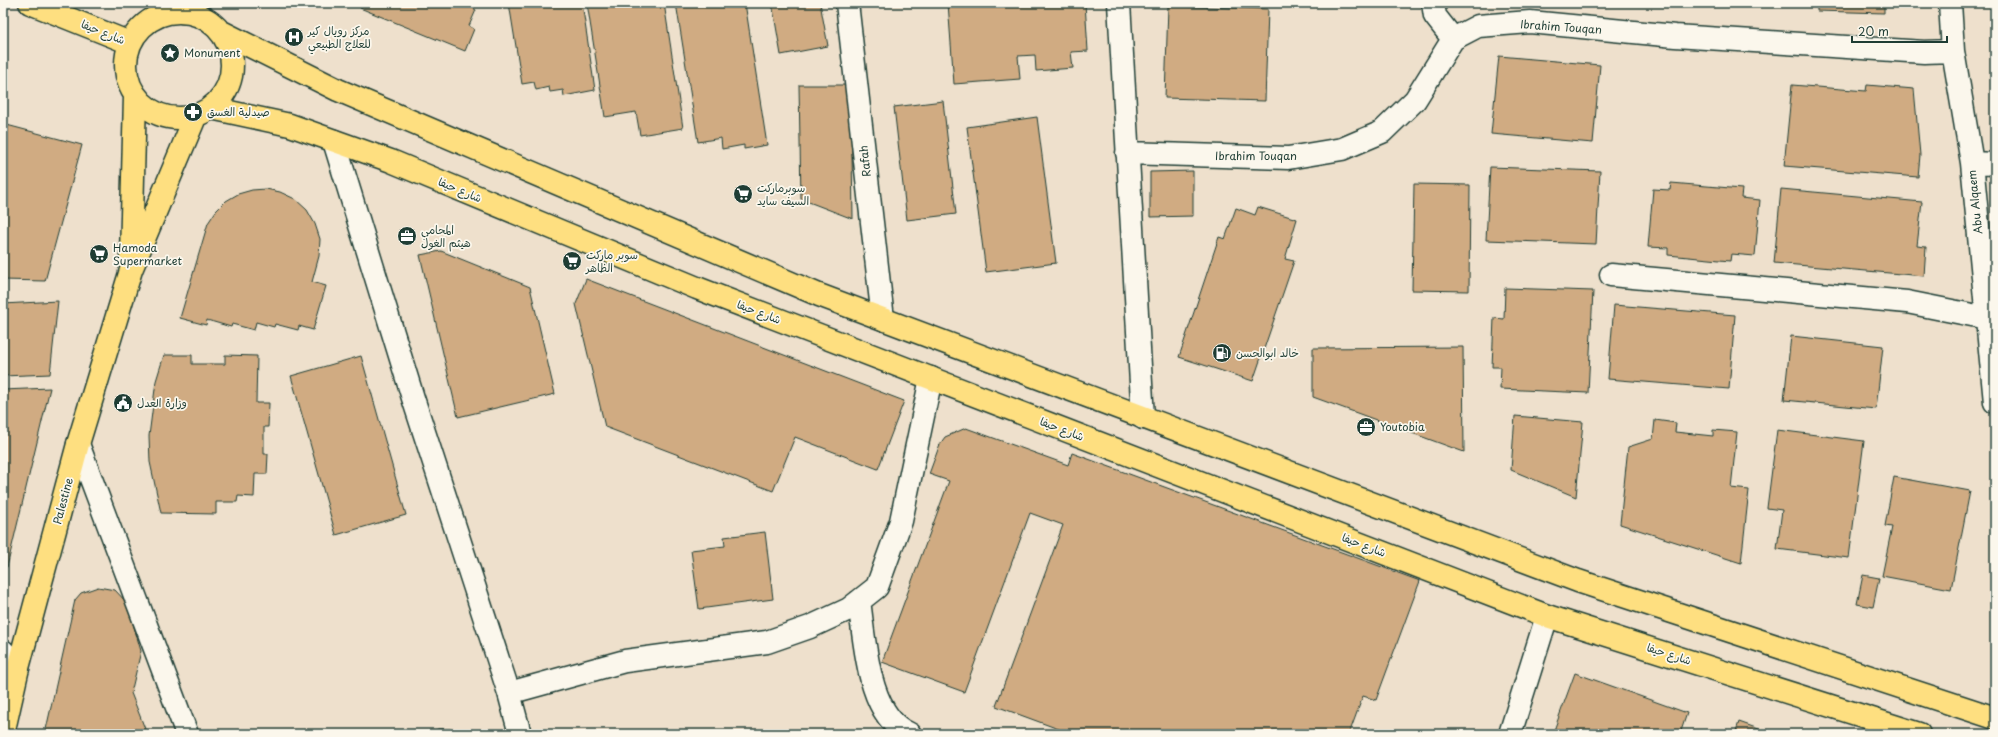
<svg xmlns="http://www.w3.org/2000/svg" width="1998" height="737" font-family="'Playpen Sans','Playpen Sans Arabic',sans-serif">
<rect width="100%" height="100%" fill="#eee0cc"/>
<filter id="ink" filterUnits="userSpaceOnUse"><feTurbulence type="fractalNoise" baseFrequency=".025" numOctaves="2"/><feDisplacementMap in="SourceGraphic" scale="8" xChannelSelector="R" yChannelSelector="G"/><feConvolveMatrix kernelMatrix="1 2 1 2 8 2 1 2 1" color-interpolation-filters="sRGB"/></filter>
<g filter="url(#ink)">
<path fill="#d0ab82" stroke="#1f3d34" d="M362,3h113l-2,5 3,2 -7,16 5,3 -9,22 -105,-43z
M509,3h73l13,87 -31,6 -1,-6 -13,2 -1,-5 -13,3 -2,-8 -12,2z
M587,3h77l19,125 -43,7 -4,-23 -31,5z
M676,3h69l22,142 -23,4v-4l-22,4 -1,-11 -23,4z
M772,3h48l8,43 -47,9z
M948,3h137l3,48 -17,1 2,16 -37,3 -1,-16 -17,1 2,23 -66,5z
M1817,3h67v10l-67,-2z
M1168,6l100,3 -3,92 -100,-3z
M1499,56l101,9 -7,78 -102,-9z
M799,85h52l2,134 -52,-20z
M1792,85l74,6 1,-6 47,4 6,66 -2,22 -134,-11z
M943,101l13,113 -49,6 -13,-113z
M1037,117l19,146 -70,9 -19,-145z
M3,124l79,21 -37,136 -42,-1z
M1490,167l110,4 -4,73 -110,-4z
M1193,171v45l-43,1v-45z
M1671,183l71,6 -1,9 19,2 -5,56 -24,-2 -1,7 -62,-6v-7l-20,-1 5,-58 17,1z
M1414,184l56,1 -1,106 -57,-1z
M266,189l14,3 15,7 12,11 8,14 5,15 -1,17 -7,26 14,4 -13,44 -14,-4 -1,4 -23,-6 -1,3 -18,-5 -2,8 -22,-6 -1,3 -24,-7 -1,5 -26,-7 28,-95 8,-12 10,-10 12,-7 14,-4z
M1781,189l141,13 -5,44 9,1 -2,29 -150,-13z
M1258,207l39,12 -12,40 9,2 -41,120 -74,-24 40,-120 6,2 11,-31 19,7z
M441,251l89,36 25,107 -97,23 -38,-162z
M586,279l318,122 -26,68 -83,-32 -22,54 -168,-64 -29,-123z
M1505,288l88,3 -5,102 -88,-4 1,-22h-9l2,-49 10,1z
M58,301l-8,73 -47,2v-72z
M1614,305l121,10 -6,74 -121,-10z
M1791,336l92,10 -7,63 -92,-9z
M1463,347l1,105 -151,-55v-49z
M164,355h28v9h33v-9l32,1 -1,47h13l-1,24h-4v27h4l-1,20h-12l-1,23 -16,-1 -1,6h-21v12l-55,-1 -11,-51 -1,-26 7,-55z
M361,356l45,159 -70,20 -45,-159z
M50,388l-43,179 -4,2v-179z
M1515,416l68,6 -7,75 -65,-27z
M1655,420l21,3 -1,9 38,4v-6l24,2 -6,56 18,2 -8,73 -121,-39 8,-77 25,-8z
M966,428l102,37 4,-12 348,128 -44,119 -13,-4 -14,38h-277l-76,-28 67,-181 -33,-12 -66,179 -82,-30 67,-181 -20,-7 11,-30 5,-7z
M1777,430l87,11 -15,117 -72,-9 5,-39 -15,-2z
M1894,477l76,14 -19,98 -69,-13 10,-49 -7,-1z
M765,532l8,67 -74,10 -8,-59 34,-4 -1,-9z
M1863,575l16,3 -6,29 -16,-3z
M98,587l17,3 12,13 14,48 -10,42 16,41h-102l30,-134 6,-7z
M1575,673l112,40 -7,21 -127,-1z
M1739,722l34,12h-38z
M438,729h12l14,5h-36z"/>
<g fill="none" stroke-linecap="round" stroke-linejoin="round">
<defs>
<path id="minor" d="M181,3l1,9
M847,3l36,316
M1119,3l24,415
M1433,3l2,13 18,23
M1950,3l3,48 19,112 23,239
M334,141l79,257 96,295 11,41
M1127,153l161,5 54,-9 40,-17 33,-32 38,-61 25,-13 52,-4 145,14 249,16 29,-1
M1972,163l23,1
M1611,275l296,27 80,16
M78,444l109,290
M859,601c6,39 8,116 51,133
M3,651l15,17
M509,693l116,-32 142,-19 43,-15 39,-18 28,-22 24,-66 30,-143
M1510,734l37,-118"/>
<path id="major" d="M30,3l100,40
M126 65a53 53 0 1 1 106 0a53 53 0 1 1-106 0Z
M222,32l116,58 481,205 759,286 417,137
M211,108l79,17 101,36 306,127 850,328 372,118
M131,257l4,-161
M3,734l15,-66 60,-224 53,-174 65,-155"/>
</defs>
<use href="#minor" stroke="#1f3d34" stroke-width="25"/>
<use href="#major" stroke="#1f3d34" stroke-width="25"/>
<use href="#minor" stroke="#fbf7ec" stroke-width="22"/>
<use href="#major" stroke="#fedf80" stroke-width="22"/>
</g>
</g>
<defs>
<symbol id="hospital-disc" viewBox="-11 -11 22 22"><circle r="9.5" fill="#1f3d34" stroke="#fbf7ec"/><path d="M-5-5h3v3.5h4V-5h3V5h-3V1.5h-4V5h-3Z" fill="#fff"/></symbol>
<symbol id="sight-disc" viewBox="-11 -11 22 22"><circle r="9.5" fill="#1f3d34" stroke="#fbf7ec"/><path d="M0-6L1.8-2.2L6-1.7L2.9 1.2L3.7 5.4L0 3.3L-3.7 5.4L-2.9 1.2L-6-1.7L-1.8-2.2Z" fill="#fff"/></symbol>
<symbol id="pharmacy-disc" viewBox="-11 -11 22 22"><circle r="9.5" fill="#1f3d34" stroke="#fbf7ec"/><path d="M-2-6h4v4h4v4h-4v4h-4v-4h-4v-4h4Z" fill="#fff"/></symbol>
<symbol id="supermarket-disc" viewBox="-11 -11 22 22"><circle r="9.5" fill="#1f3d34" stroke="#fbf7ec"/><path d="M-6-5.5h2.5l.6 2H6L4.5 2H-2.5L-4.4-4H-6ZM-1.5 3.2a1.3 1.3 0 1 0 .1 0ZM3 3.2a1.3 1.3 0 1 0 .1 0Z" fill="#fff"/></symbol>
<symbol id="office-disc" viewBox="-11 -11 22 22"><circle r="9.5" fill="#1f3d34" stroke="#fbf7ec"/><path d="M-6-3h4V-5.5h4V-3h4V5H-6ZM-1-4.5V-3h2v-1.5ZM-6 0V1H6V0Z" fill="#fff"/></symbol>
<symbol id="fuel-disc" viewBox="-11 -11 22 22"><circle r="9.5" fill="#1f3d34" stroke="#fbf7ec"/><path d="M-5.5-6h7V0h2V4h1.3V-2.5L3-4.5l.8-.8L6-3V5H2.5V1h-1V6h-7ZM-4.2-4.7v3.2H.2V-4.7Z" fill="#fff"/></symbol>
<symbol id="civic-disc" viewBox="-11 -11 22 22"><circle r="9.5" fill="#1f3d34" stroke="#fbf7ec"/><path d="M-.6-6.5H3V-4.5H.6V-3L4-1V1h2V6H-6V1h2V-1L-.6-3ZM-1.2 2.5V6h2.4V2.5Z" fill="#fff"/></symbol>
</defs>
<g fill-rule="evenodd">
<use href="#hospital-disc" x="283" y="26" width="22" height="22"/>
<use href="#sight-disc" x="159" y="42" width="22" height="22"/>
<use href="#pharmacy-disc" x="182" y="101" width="22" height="22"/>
<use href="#supermarket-disc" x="732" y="183" width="22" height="22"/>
<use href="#office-disc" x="396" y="225" width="22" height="22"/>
<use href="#supermarket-disc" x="88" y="243" width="22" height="22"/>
<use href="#supermarket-disc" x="561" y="250" width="22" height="22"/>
<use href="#fuel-disc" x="1211" y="342" width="22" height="22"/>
<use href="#civic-disc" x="112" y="392" width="22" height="22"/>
<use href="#office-disc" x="1355" y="416" width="22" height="22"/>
</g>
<g text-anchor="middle" stroke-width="3.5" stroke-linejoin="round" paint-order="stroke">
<g font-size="11" fill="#1f3d34" stroke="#fbf7ec">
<text transform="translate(1561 27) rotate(4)" y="4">Ibrahim Touqan</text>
<text transform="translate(103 32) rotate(22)" y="4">شارع حيفا</text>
<text x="1256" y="160">Ibrahim Touqan</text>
<text transform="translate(865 161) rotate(-96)" y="4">Rafah</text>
<text transform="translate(460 190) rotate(23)" y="4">شارع حيفا</text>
<text transform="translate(1975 202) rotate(-96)" y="4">Abu Alqaem</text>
<text transform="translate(759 312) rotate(21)" y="4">شارع حيفا</text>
<text transform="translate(1062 429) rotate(21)" y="4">شارع حيفا</text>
<text transform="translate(63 501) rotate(-75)" y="4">Palestine</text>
<text transform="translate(1364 545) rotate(21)" y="4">شارع حيفا</text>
<text transform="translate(1669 654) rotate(18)" y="4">شارع حيفا</text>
</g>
<g font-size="11" fill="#1f3d34" stroke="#fbf7ec" text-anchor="start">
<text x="308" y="35">مركز رويال كير<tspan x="308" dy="13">للعلاج الطبيعي</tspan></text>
<text x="184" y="57">Monument</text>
<text x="207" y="116">صيدلية الغسق</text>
<text x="757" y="192">سوبرماركت<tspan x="757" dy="13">السيف سايد</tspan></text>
<text x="421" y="234">المحامي<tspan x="421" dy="13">هيثم الغول</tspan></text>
<text x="113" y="252">Hamoda<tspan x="113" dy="13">Supermarket</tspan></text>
<text x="586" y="259">سوبر ماركت<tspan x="586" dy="13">الظاهر</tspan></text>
<text x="1236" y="357">خالد ابوالحسن</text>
<text x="137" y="407">وزارة العدل</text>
<text x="1380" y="431">Youtobia</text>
</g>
</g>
<rect width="1998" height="737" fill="none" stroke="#fbf7ec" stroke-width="16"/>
<rect x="8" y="8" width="1982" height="721" fill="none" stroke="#1f3d34" stroke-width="1.5" filter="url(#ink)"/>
<path d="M1852 36v6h95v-6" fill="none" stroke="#1f3d34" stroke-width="2"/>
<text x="1858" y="36" font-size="12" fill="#1f3d34" stroke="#fbf7ec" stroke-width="3" paint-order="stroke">20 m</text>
</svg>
